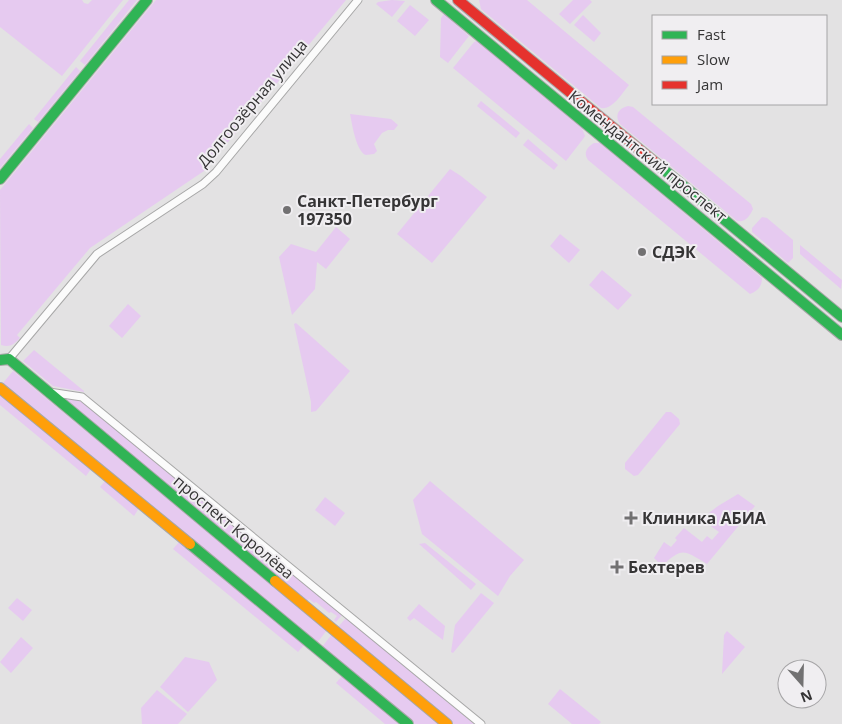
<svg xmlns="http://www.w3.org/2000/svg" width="842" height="724" font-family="'Open Sans',sans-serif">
<rect width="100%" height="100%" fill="#e3e2e3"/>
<path fill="#e6caf0" d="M0,0h82l2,3 4,1 4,-4h31l-61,76 -62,-49z
M129,0h8l-52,65 -5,-4z
M156,0h190l-142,171 -114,77 -73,87 3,3c-6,6 -10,10 -19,7l-1,-155z
M392,0l13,1 -13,16 -16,-13 2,-2z
M479,0h48l102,85c-7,8 -16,25 -28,23l-120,-99z
M573,0h17l2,2 -22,22 -11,-10z
M410,5l19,15 -14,16 -18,-15z
M444,14l25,22 -21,27 -8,-6 1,-39z
M583,15l18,18 -7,9 -20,-17z
M477,41l105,87 3,8 -2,3 -17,22 -113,-93 21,-26z
M76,67l4,4 -42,51 -4,-3z
M481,101l39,32 -4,5 -39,-32z
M628,106l5,1 118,97 2,5c-3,7 -8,14 -16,12l-117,-97c-6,-9 -1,-16 8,-18z
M350,114l41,5 7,6 -4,5h-6l-6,3 -8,11 3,7 -3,3c-3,0 -6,1 -8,1 -10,-3 -14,-32 -16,-41z
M29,124l4,4 -33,40v-9z
M528,139l30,26 -4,5 -31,-25z
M594,143h6l162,135c0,8 -4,13 -12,16l-162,-134c-5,-7 -1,-13 6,-17z
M450,169l11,7 26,21 -55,66 -35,-29z
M762,217l5,1 26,22v18l-5,5 -36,-31v-4z
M336,227l14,12 -24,30 -9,-7 -2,27 -23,26 -13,-58 12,-13 25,8z
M560,234l20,16 -11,13 -19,-17z
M800,245l42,35 -1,9 -41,-35z
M602,270l30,25 -14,15 -29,-25z
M128,304l13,12 -19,22 -13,-12z
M296,323l54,48 -34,40 -5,1v-10l-17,-78z
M34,350l50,41v1l-31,-6 -30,-25z
M13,371l314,259 -10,13 -314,-260z
M0,394l91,75 -5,7 -86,-71z
M69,398l14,4 259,213 -6,7 -2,-2 3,-4 -6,-4 -2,1 -13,-11 -2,1 -5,-4 -2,3 -241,-200z
M666,412h5l8,7 1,5 -42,51 -4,1 -9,-7v-6z
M105,481l34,27 -5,8 -34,-29z
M430,481l94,79 -14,16 -12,20 -76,-62 -9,-34z
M738,494l17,12 -48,58c-24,-14 -24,-17 -45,2l-8,-8 10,-16 7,5 6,-7 -2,-2 9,-10 18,14 5,-6 5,4 7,-8 -18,-13 17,-13z
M325,497l20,16 -10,13 -20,-16z
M179,542l125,103 -6,7 -125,-103z
M425,543l51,41 -5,6 -52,-46z
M481,593l13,10 -41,50 -2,-1 4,-27z
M17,598l15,12 -9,11 -15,-13z
M419,604l26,22 -2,14 -29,-22 -4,3 -3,-3z
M346,618l128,106h-20l-116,-97z
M727,631l18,16 -23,27 2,-39z
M332,634l109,90h-26l-93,-77z
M21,637l12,11 -22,25 -11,-11z
M185,657l24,5 8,18 -29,32 -28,-25z
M342,676l57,48h-14l-49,-41z
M560,689l41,33 -2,2h-27l-24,-20z
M157,690l30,24 -9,10h-36l-1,-16z"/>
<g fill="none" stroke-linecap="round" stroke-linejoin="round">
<defs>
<path id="street" d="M9,359l88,-105 106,-70 13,-12 142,-172
M49,392l33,5 399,327"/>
<path id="fast" d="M436,0l406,335
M657,164l185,153
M0,179l147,-179
M0,360l9,-1 266,222
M190,544l218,180"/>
<path id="slow" d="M0,388l190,156
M275,581l172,143"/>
<path id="jam" d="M458,0l199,164"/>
</defs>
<use href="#street" stroke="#a7a7a7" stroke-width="9"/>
<use href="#fast" stroke="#a7a7a7" stroke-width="12"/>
<use href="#slow" stroke="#a7a7a7" stroke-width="12"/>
<use href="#jam" stroke="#a7a7a7" stroke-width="12"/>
<use href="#street" stroke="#fbfbfb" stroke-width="7"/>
<use href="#fast" stroke="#30b455" stroke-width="10"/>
<use href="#slow" stroke="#ff9f0a" stroke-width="10"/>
<use href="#jam" stroke="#e5322d" stroke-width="10"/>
</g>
<g fill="#727172" stroke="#f0eef1" stroke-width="2">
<circle cx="287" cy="210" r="5"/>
<circle cx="642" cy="252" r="5"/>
<path d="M628.5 510.5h5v5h5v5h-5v5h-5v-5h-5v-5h5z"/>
<path d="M614.5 559.5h5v5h5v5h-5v5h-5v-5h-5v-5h5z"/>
</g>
<g text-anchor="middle" stroke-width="4" stroke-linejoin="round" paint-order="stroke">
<g font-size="16" fill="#353435" stroke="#f0eef1">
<text transform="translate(252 103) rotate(-50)" y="6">Долгоозёрная улица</text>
<text transform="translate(648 156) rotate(39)" y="6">Комендантский проспект</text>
<text transform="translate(234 527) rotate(40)" y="6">проспект Королёва</text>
</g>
<g font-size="16" font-weight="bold" fill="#353435" stroke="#f0eef1" text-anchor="start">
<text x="297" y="207">Санкт-Петербург<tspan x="297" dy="18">197350</tspan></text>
<text x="652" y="258">СДЭК</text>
<text x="642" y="524">Клиника АБИА</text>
<text x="628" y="573">Бехтерев</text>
</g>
</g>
<rect x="652" y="15" width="175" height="90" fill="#f0eef1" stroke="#a5a4a6"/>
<rect x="662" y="31" width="25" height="8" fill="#30b455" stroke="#a5a4a6"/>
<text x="697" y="40" font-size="15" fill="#353435">Fast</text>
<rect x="662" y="56" width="25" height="8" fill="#ff9f0a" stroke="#a5a4a6"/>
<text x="697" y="65" font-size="15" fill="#353435">Slow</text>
<rect x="662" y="81" width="25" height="8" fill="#e5322d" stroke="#a5a4a6"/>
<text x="697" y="90" font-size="15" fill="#353435">Jam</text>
<g transform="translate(802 684) rotate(160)"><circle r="24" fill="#f0eef1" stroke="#a5a4a6"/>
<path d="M0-4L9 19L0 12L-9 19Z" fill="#727172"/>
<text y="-8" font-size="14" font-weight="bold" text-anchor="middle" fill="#353435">N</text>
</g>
</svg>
